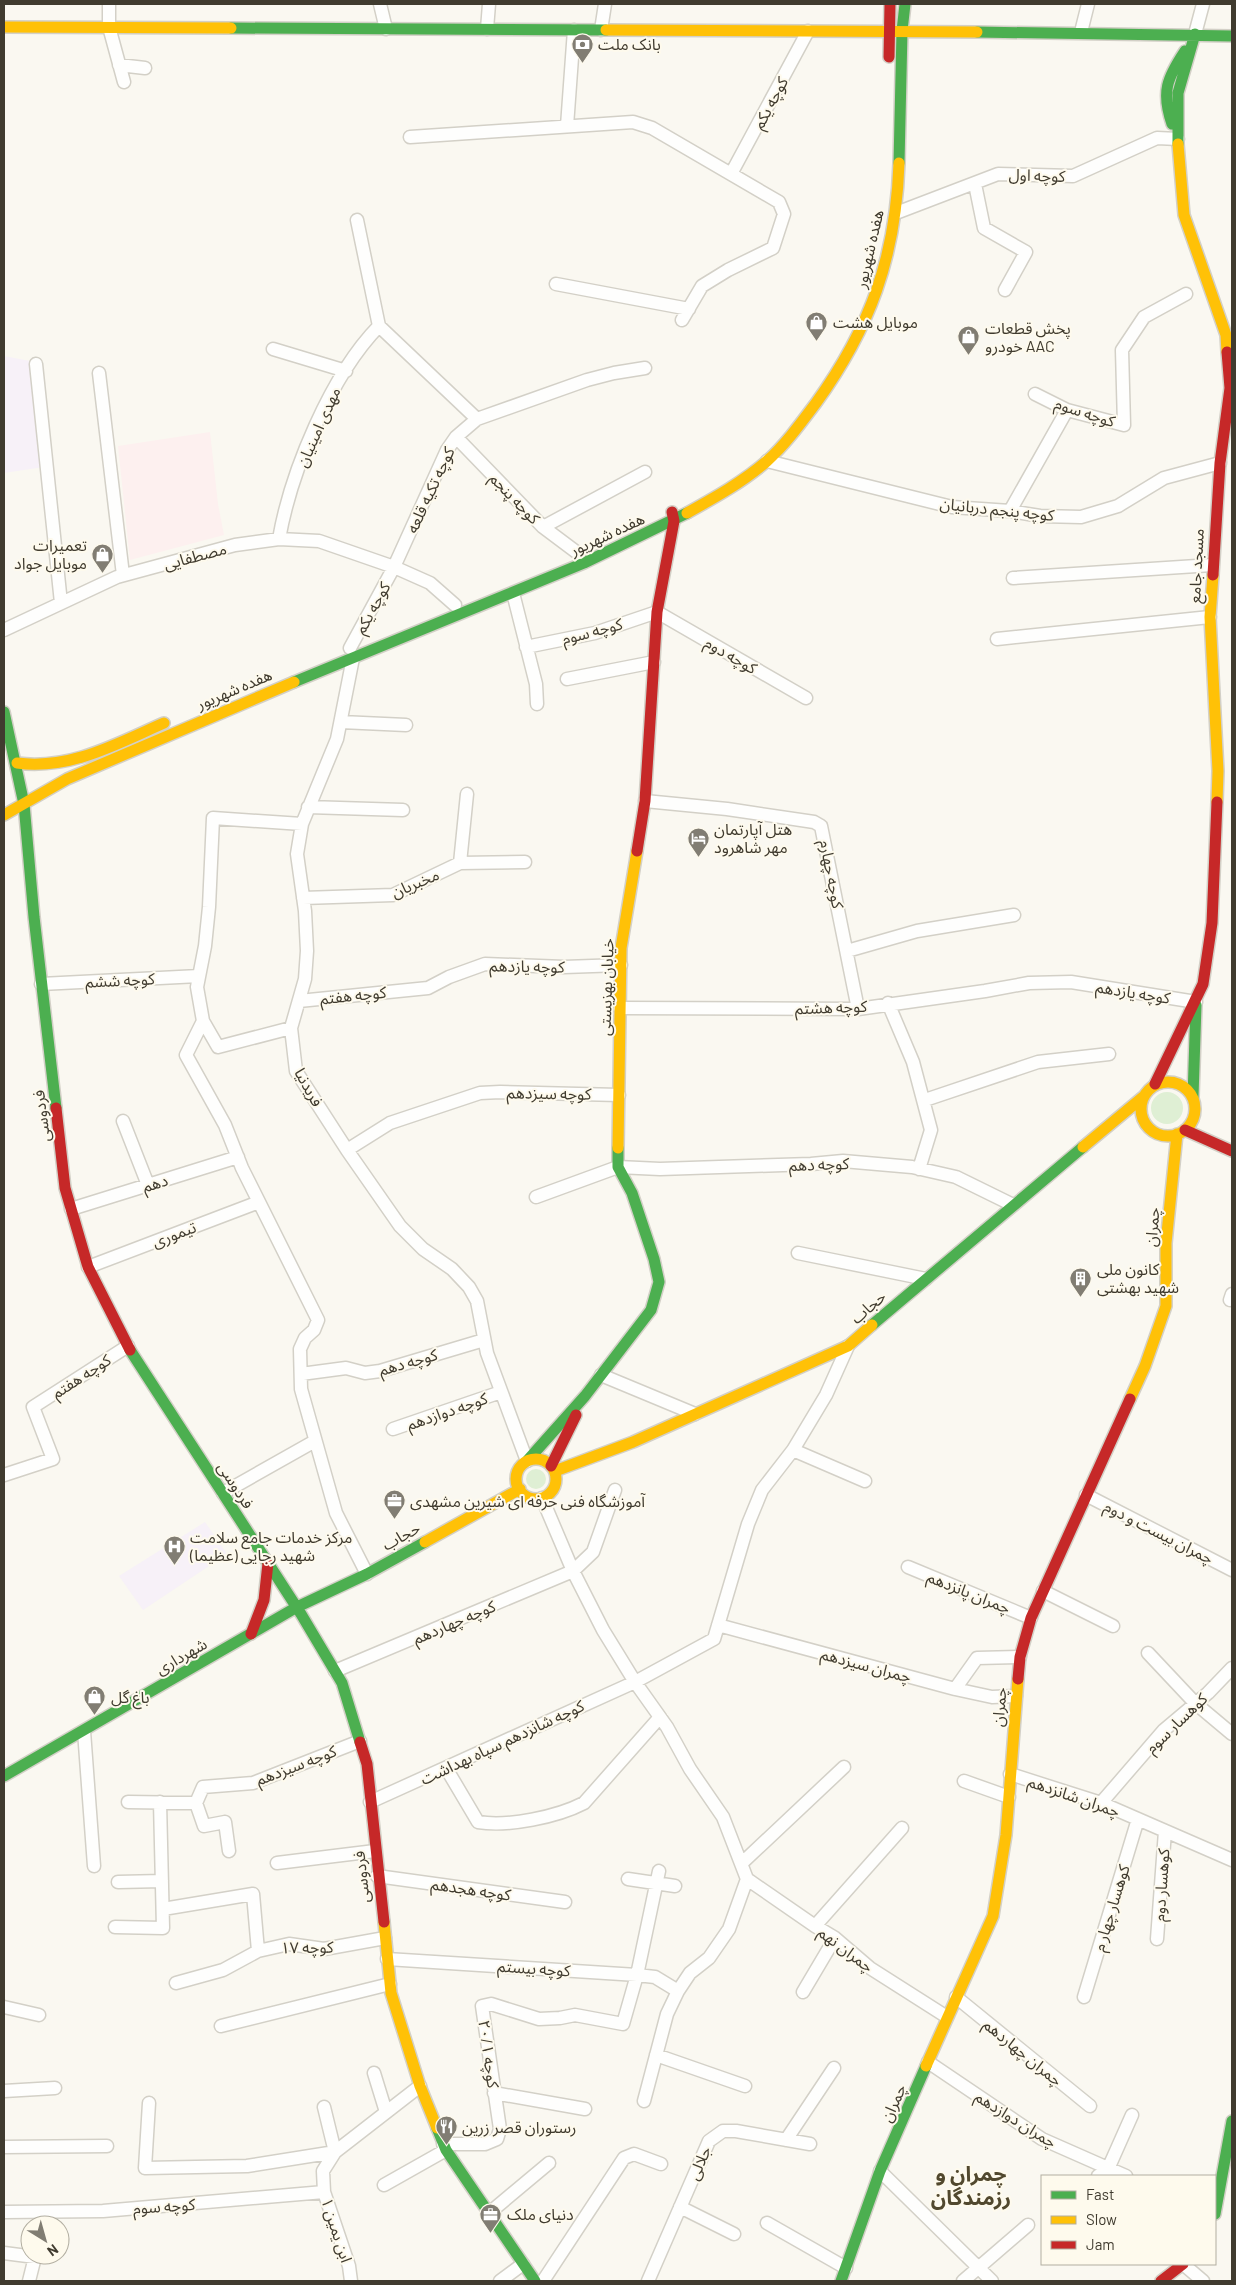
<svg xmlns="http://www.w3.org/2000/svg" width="1236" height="2285" font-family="Barlow,'Noto Sans Arabic',sans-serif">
<rect width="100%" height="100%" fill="#faf8f1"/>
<path fill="#fdf0ef" d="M210,432l8,72 6,31 -94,25 -12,-114z"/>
<path fill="#f7f1f8" d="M4,356l26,5 14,106 -40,6z
M205,1522l22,32 -84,56 -24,-34z"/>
<path fill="#dfefd4" d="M1151 1108a16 16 0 1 1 32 0a16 16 0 1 1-32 0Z
M526 1479a10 10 0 1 1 20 0a10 10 0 1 1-20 0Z"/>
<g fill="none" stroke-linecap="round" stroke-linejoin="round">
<defs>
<path id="street" d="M109,4v23l15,55
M380,4l6,25
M487,29l2,-25
M601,30l4,-26
M1081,32l7,-28
M1195,34l8,-30
M119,65l26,3
M567,126l7,-96
M410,137l223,-15 19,6 127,74 5,12 -11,34 -45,22 -26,16 -20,34
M731,174l77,-143
M975,184l9,44 42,24 -21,38
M896,213l102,-39 75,2 84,-38 21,1
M357,220l22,106 98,93
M556,284l133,25
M273,349l73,22
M36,364l25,239
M99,373l24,202
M1035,394l32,16 57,15 -2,-75 22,-33 42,-23
M456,437l87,90 36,27
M767,461l185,46 58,4 30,5 41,1 37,-11 46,-28 56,-15
M1010,511l57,-101
M543,527l102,-55
M279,539c12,-68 52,-164 100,-213
M1013,578l199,-13
M513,593l23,91 1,20
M4,630l113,-53 118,-32 44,-6 40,2 75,26 36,16 25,22
M997,639l213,-22
M526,647l69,-14 62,-21 149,86
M350,648l44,-81 53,-117 9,-13 21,-18 110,-39 27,-7 31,-5
M353,658l-16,81 -35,85 -5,30 8,57 2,40 -2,28 -14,49 5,43 51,79 53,76 23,23 29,20 17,18 8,14 10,52 40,108
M567,679l87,-17
M341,722l65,3
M645,801l82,8 87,13 7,4 37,183
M308,807l95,3
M302,824l-89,-6 -4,89 -4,39 -8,41 6,34 -17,34 39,70 17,43 76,152 -4,10 -9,8 -5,11 1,40 35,124 31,61
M460,863l7,-69
M303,898l90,-3 67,-32 65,-1
M847,951l70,-20 97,-16
M41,984l158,-8
M299,1001l129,-13 21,-11 36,-13 79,3 57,-2
M888,1003l25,59 18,68 -12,39
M620,1008l238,1 127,-18 44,-8 42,-1 125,20
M203,1021l15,26 73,-19
M925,1100l113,-38 71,-8
M123,1121l25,64
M347,1150l43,-27 90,-30 20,-1 119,3
M536,1197l82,-30 42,2 151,-5 32,-3 69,6 44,10 57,28
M71,1209l167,-52
M798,1253l128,26
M88,1267l171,-65
M1230,1300l2,-6
M301,1374l45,-6 19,5 15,-2 104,-31
M601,1375l94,39
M393,1429l108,-37
M793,1450l72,31
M4,1475l49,-16 -20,-52 95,-61
M223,1493l92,-52
M1086,1495l146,75
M542,1498l31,73 30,59 32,52 32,45 23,42 33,48 24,62 -18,50 -20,29 -19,15 -12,18 -11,23 -23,87
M908,1567l123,51
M1043,1591l70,35
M718,1625l237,64 37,8 24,-1
M1148,1653l47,50 37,31
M335,1671l238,-100 20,-19 22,-62
M955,1689l22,-31 43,-1
M84,1731l10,135
M446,1768l32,54c30,5 79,-5 106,-19l76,-86
M1010,1774l91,29 131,57
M964,1781l45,16
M128,1802l68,1
M370,1802l265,-120 79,-43 34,-115 14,-34 31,-40 33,-55 22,-49
M1101,1803l63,-73 44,-37 24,-25
M229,1851l-4,-29 -21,4 -8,-23 7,-16 50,-4 107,-42
M277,1863l98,-12
M742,1863l102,-96
M377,1876l188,26
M628,1879l47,7
M747,1879l68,47 20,12 35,30 77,49
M118,1882l44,-1
M163,1909l90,-15 5,57
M815,1926l87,-98
M115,1927l48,1 -3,-126
M1157,1939l8,-108
M387,1959l250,16 18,2 23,14
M176,1983l47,-13 35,-19 31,-7 35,5 61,-11
M803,1992l32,-54
M956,1997l134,109
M1084,1997l54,-178
M4,2007l35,8
M221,2026l169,-42
M656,2055l89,31
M928,2062l114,77 84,37
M374,2073l12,39
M4,2091l51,-3
M494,2093l91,16
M149,2103l-4,65 102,-2 88,-14
M324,2107l11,45
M786,2140l48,-72
M443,2144h42l12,-5 3,-10 -18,-123 9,-2 48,15 21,-1 15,-3 48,9 14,-49 22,-104
M4,2147l103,-1
M880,2171l112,110
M1098,2176l10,-7 24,-54
M384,2185l62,-35
M680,2207l54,27
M4,2212l99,-1 221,-19
M488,2214l61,-51
M767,2223l79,45
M4,2253l31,4 -6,24
M1183,2264l20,17
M351,2281l-2,-15 -25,-74 -1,-21 12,-19 85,-66
M500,2281l23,-17
M543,2281l81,-123 10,-4 27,10
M648,2281l61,-140 14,-10h13l74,13
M963,2281l65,-56"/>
<path id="fast" d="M231,28l375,2
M977,32l255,4
M1172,124c-11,-32 -5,-46 13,-73
M1178,144v-51l17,-59
M899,163l3,-132 3,-27
M294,682l290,-119 103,-50
M4,712l20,92 10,113 22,191
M1193,1097l3,-92
M872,1325l211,-178
M130,1350l171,264 41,69 18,59
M527,1461l58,-65 66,-86 8,-28 -5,-23 -22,-66 -14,-26v-19
M4,1776l293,-169 70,-33 58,-32
M437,2128l9,22 89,131
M1215,2214l17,-93
M841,2281l39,-110 46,-105"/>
<path id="slow" d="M4,27l227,1
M606,30l371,2
M1178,144l6,71 42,120 1,17
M687,513c27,-15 56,-31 80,-52 18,-16 34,-38 49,-58 54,-75 80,-146 83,-240
M1213,575l-3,42 8,154 -1,31
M17,763c54,7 99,-19 147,-40
M4,815l63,-36 227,-97
M1141 1109a27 27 0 1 1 54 0a27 27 0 1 1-54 0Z
M1083,1147l60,-50
M618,1148l3,-200 16,-97
M1130,1399l15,-33 21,-60v-63l11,-109
M516 1479a20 20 0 1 1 40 0a20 20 0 1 1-40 0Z
M555,1471l78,-29 215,-96 24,-21
M425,1542l95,-53
M384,1922l7,71 29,93 17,42
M926,2066l67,-150 13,-81 12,-156"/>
<path id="jam" d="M889,57l1,-53
M1213,575l7,-112 10,-75 -3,-36
M637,851l8,-50 12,-189 17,-91 -2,-9
M1155,1084l48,-100 9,-61 5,-121
M56,1108l9,80 23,79 42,83
M1185,1130l47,21
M551,1466l25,-51
M251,1634l13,-34 4,-37
M1018,1679l2,-22 11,-39 99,-219
M360,1742l7,22 17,158
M1161,2281l22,-17"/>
</defs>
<use href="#street" stroke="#d3d0c7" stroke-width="15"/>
<use href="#fast" stroke="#d3d0c7" stroke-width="14"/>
<use href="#slow" stroke="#d3d0c7" stroke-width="14"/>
<use href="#jam" stroke="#d3d0c7" stroke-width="14"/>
<use href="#street" stroke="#fefefd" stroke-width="12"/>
<use href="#fast" stroke="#4caf50" stroke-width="11"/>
<use href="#slow" stroke="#ffc107" stroke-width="11"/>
<use href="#jam" stroke="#c62828" stroke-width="11"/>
</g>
<defs>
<symbol id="bank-pin" viewBox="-11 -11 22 30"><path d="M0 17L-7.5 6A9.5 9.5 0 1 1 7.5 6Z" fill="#817d73" stroke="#fefaed"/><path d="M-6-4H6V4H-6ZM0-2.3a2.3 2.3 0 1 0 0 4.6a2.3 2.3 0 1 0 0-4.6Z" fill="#fff"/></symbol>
<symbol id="shop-pin" viewBox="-11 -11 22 30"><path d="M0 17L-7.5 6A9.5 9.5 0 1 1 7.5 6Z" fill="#817d73" stroke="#fefaed"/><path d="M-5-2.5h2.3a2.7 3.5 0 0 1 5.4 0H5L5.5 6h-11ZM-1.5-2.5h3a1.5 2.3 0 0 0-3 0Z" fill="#fff"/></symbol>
<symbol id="hotel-pin" viewBox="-11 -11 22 30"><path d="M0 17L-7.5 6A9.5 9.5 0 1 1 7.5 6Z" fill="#817d73" stroke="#fefaed"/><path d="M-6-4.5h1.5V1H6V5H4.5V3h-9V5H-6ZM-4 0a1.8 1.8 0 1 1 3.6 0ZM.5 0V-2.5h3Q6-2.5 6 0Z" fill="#fff"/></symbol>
<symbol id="building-pin" viewBox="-11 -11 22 30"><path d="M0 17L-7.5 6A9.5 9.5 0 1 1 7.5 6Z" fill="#817d73" stroke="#fefaed"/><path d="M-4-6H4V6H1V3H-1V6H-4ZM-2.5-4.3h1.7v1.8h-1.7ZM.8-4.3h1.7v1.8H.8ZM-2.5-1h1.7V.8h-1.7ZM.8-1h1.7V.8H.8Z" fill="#fff"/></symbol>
<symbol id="office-pin" viewBox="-11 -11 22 30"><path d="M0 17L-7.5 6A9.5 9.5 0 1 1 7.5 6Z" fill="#817d73" stroke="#fefaed"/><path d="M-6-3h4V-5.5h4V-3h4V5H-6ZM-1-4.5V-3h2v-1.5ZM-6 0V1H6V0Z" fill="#fff"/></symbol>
<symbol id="hospital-pin" viewBox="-11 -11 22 30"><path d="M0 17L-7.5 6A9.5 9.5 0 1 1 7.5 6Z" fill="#817d73" stroke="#fefaed"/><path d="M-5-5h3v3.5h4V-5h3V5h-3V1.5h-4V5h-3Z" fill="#fff"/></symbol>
<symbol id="restaurant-pin" viewBox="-11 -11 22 30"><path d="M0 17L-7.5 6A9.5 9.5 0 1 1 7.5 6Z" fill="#817d73" stroke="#fefaed"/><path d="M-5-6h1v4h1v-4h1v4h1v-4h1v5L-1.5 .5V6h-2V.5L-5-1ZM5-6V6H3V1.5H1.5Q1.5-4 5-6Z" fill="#fff"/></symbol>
</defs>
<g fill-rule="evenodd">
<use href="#bank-pin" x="570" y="32" width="25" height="34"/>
<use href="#shop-pin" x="804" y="310" width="25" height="34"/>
<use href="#shop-pin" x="956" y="324" width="25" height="34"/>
<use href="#shop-pin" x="90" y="542" width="25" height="34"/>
<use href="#hotel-pin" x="686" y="826" width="25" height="34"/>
<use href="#building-pin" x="1068" y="1266" width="25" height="34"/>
<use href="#office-pin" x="382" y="1488" width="25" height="34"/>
<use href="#hospital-pin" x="162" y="1534" width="25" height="34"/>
<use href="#shop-pin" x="82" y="1684" width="25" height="34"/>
<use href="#restaurant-pin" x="434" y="2114" width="25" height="34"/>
<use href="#office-pin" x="478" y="2202" width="25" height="34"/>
</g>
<g text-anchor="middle" stroke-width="4" stroke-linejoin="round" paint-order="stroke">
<g font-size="16" fill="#403b2f" stroke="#fefaed" text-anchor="start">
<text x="598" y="50">بانک ملت</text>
<text x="833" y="328">موبایل هشت</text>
<text x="985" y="334">پخش قطعات<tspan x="985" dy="18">خودرو AAC</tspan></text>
<text x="87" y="551" text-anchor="end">تعمیرات<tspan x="87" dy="18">موبایل جواد</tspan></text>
<text x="714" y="835">هتل آپارتمان<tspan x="714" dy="18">مهر شاهرود</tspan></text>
<text x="1097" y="1275">کانون ملی<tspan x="1097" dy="18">شهید بهشتی</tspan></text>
<text x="410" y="1507">آموزشگاه فنی حرفه ای شیرین مشهدی</text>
<text x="190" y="1543">مرکز خدمات جامع سلامت<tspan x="190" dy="18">شهید رجایی (عظیما)</tspan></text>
<text x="111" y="1703">باغ گل</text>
<text x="462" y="2133">رستوران قصر زرین</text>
<text x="507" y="2220">دنیای ملک</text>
</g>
<g font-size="16" fill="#403b2f" stroke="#fefaed">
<text transform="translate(770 103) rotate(-62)" y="6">کوچه یکم</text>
<text transform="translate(1037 175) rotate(2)" y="6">کوچه اول</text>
<text transform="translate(869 249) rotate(-77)" y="6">هفده شهریور</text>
<text transform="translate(1085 412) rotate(18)" y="6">کوچه سوم</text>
<text transform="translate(318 427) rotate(-66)" y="6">مهدی امینیان</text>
<text transform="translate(430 490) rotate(-65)" y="6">کوچه تکیه قلعه</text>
<text transform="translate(515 498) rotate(46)" y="6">کوچه پنجم</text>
<text transform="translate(997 509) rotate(6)" y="6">کوچه پنجم دربانیان</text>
<text transform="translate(607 534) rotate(-25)" y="6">هفده شهریور</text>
<text transform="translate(195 556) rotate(-15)" y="6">مصطفایی</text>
<text transform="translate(1196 566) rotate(-87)" y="6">مسجد جامع</text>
<text transform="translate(372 608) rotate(-61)" y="6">کوچه یکم</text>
<text transform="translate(592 631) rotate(-15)" y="6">کوچه سوم</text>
<text transform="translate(731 655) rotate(30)" y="6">کوچه دوم</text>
<text transform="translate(234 689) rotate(-23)" y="6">هفده شهریور</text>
<text transform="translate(832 874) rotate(79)" y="6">کوچه چهارم</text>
<text transform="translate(415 883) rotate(-23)" y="6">مخبریان</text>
<text transform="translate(527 966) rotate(1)" y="6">کوچه یازدهم</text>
<text transform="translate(120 980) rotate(-3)" y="6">کوچه ششم</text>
<text transform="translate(606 987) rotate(-88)" y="6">خیابان بهزیستی</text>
<text transform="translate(1133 992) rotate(9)" y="6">کوچه یازدهم</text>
<text transform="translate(353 995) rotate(-6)" y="6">کوچه هفتم</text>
<text transform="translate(831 1007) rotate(-2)" y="6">کوچه هشتم</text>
<text transform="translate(309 1087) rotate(61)" y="6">فریدنیا</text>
<text transform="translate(549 1093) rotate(1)" y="6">کوچه سیزدهم</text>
<text transform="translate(41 1116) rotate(-97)" y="6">فردوسی</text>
<text transform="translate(819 1164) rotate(-2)" y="6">کوچه دهم</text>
<text transform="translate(155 1183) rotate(-17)" y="6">دهم</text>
<text transform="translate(1152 1227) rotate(-85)" y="6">چمران</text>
<text transform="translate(174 1234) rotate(-21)" y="6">تیموری</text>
<text transform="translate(868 1307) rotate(-41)" y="6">حجاب</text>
<text transform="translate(408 1362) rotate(-16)" y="6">کوچه دهم</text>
<text transform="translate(81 1376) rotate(-33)" y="6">کوچه هفتم</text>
<text transform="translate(447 1411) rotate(-19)" y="6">کوچه دوازدهم</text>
<text transform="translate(236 1485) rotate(57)" y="6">فردوسی</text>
<text transform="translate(1159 1532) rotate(27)" y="6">چمران بیست و دوم</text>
<text transform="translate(401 1536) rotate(-29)" y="6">حجاب</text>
<text transform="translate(969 1592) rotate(22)" y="6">چمران پانزدهم</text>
<text transform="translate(454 1622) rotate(-23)" y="6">کوچه چهاردهم</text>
<text transform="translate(181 1656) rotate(-30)" y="6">شهرداری</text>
<text transform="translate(866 1665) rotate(15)" y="6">چمران سیزدهم</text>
<text transform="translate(999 1707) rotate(-85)" y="6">چمران</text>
<text transform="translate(1176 1723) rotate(-44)" y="6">کوهسار سوم</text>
<text transform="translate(502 1742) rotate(-25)" y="6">کوچه شانزدهم سپاه بهداشت</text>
<text transform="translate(296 1765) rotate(-21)" y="6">کوچه سیزدهم</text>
<text transform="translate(1074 1796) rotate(19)" y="6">چمران شانزدهم</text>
<text transform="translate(361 1877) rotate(-96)" y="6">فردوسی</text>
<text transform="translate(1161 1885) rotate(-86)" y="6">کوهسار دوم</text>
<text transform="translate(471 1889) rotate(8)" y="6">کوچه هجدهم</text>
<text transform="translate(1111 1908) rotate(-73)" y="6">کوهسار چهار م</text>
<text transform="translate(307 1947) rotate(-1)" y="6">۱۷ کوچه</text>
<text transform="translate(846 1949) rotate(37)" y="6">چمران نهم</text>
<text transform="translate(534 1968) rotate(4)" y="6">کوچه بیستم</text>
<text transform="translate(1023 2052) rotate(39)" y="6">چمران چهاردهم</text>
<text transform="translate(489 2054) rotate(82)" y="6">کوچه ۲۰/۱</text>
<text transform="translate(893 2103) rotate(-66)" y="6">چمران</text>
<text transform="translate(1016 2119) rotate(32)" y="6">چمران دوازدهم</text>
<text transform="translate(699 2163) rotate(-66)" y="6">جلالی</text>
<text transform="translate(164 2206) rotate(-4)" y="6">کوچه سوم</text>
<text transform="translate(337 2230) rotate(72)" y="6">ابن یمین ۱</text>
</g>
<g font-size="21" font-weight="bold" fill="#51482e" stroke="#fefaed">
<text x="971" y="2181">چمران و<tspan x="971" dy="24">رزمندگان</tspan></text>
</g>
</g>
<rect width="1236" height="2285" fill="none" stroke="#403b2f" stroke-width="10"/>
<rect x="1041" y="2175" width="175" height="90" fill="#fefaed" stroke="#b2aea1"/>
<rect x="1051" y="2191" width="25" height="8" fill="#4caf50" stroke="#b2aea1"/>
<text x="1086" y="2200" font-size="15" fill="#403b2f">Fast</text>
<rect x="1051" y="2216" width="25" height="8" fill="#ffc107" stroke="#b2aea1"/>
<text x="1086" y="2225" font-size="15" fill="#403b2f">Slow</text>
<rect x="1051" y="2241" width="25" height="8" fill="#c62828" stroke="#b2aea1"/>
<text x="1086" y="2250" font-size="15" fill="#403b2f">Jam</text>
<g transform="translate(45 2240) rotate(143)"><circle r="24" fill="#fefaed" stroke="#b2aea1"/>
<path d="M0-4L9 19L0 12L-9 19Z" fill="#817d73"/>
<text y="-8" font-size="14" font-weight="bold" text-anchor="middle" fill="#403b2f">N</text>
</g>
</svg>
